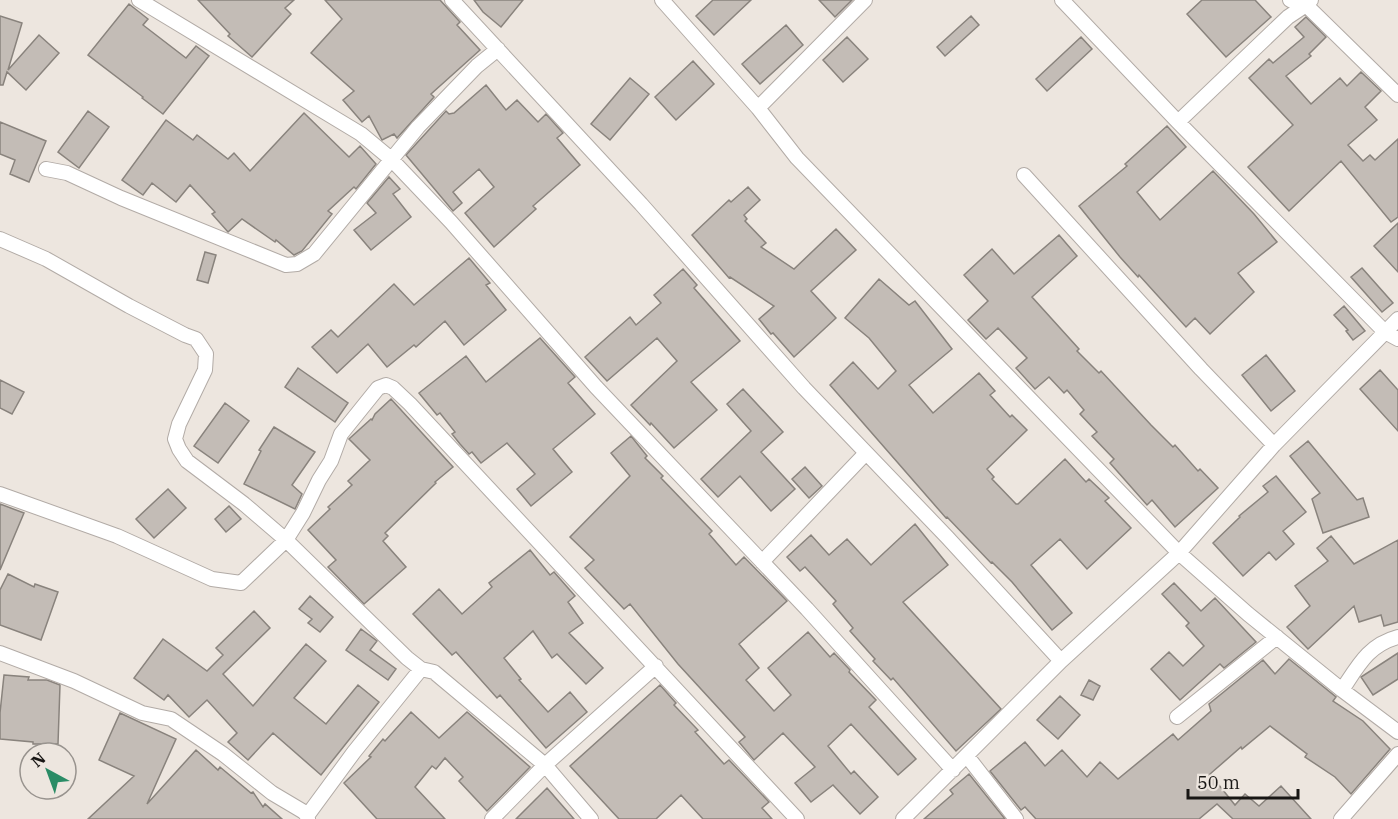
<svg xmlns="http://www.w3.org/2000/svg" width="1398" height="819" font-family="'IBM Plex Serif',serif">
<rect width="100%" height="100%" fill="#ede6df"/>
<path fill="#c3bcb6" stroke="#89837d" stroke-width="1.5" d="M198,0h96l-9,8 6,6 -39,43 -24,-21 2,-2z
M325,0h115l20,22 -3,3 23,25 -49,44 3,3 -37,41 -3,-4 -12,6 -13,-24 -7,6 -19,-22 11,-9 -43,-38 31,-34z
M474,0h49l-22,27 -18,-15z
M713,0h38l-37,35 -18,-19z
M819,0h33l-17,17z
M1202,0h53l16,17 -45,40 -39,-43z
M129,4l19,15 -5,6 43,33 10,-12 13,10 -46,58 -21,-16 1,-1 -55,-42z
M0,16l22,7 -14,47 31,-35 20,18 -33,37 -19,-18 -4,13h-3z
M971,16l8,9 -34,31 -8,-9z
M1306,17l20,20 -17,17 2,2 -25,20 25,28 29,-26 7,8 14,-14 20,19 -16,16 12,13 -29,25 15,16 7,-6 5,5 23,-21v78l-7,5 -50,-61 -52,50 -41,-44 45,-42 -44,-47 20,-19 4,4 31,-26 -9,-10z
M786,25l17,20 -43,39 -18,-20z
M847,37l21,22 -25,23 -20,-22z
M1081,37l11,12 -45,42 -11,-12z
M693,61l21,23 -38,36 -21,-23z
M630,78l19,16 -39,46 -19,-16z
M486,85l20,25 11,-10 21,22 8,-8 17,19 -6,5 23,27 -47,41 3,3 -42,38 -29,-34 29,-26 -15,-18 -26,23 9,11 -9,8 -47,-56 40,-44 3,3 5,-1z
M88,111l21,16 -30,41 -21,-16z
M304,113l45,44 11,-11 16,18 -20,25 -2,-2 -26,24 4,3 -30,37 -8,4 -18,-15 -1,2 -33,-23 -14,13 -16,-18 3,-2 -25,-27 -14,17 -24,-19 -9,12 -21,-15 44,-60 27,20 4,-5 31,24 6,-6 16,18z
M0,122l46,19 -17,41 -19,-8 5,-14 -15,-6z
M1167,126l19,21 -49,45 23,28 53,-49 41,43 23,28 -39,31 16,19 -44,42 -15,-16 -9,9 -47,-52 -1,2 -18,-20 -41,-51 48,-40 -2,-2z
M389,177l11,12 -7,5 18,23 -40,33 -17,-20 22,-17 -9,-10z
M748,187l12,13 -16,15 3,4 -2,2 21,22 -5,4 33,22 42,-40 20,21 -45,41 25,27 -42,39 -21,-24 -2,1 -12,-15 15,-13 -44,-29 -1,1 -37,-43 37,-35 2,2z
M1398,223v49l-24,-26z
M1059,235l18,21 -45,41 47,52 -2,2 22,22 2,-2 50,54 22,22 2,-2 23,26 2,-2 18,19 -43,39 -23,-27 -5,5 -37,-42 4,-4 -22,-23 5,-4 -17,-18 4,-4 -17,-20 -3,3 -15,-16 -14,12 -19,-21 11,-10 -29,-30 -12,11 -18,-19 20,-19 -24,-26 28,-26 22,25z
M205,252l11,3 -8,28 -11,-3z
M469,258l21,25 -4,2 20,25 -42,35 -19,-24 -29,26 -2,-2 -27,22 -19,-23 -31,29 -25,-26 19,-17 7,7 56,-53 20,21z
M1362,268l31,35 -11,9 -31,-35z
M683,269l14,16 -3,3 46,53 -49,41 26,28 -43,38 -23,-25 -1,2 -19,-20 46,-44 -20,-23 -50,43 -22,-24 45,-40 6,8 25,-22 -7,-8z
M879,279l30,26 6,-4 37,48 -43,36 24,28 46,-40 16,18 -5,4 20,22 2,-2 15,15 -40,39 7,8 -2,2 24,25h2l47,-45 21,23 3,-3 20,19 -4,3 26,27 -44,41 -27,-30 -29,26 41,48 -20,17 -40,-48 -20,-20 -1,1 -44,-46 -1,1 -116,-133 23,-23 25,27 18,-18 -27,-33 -24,-20z
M1344,306l21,25 -12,9 -7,-9 2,-1 -14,-15z
M540,338l35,39 -7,6 27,31 -42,35 19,23 -41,34 -14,-17 18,-15 -28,-31 -26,20 -9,-11 -3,2 -9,-10 -8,-10 3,-2 -15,-19 -3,2 -18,-22 47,-37 20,26z
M1266,355l29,36 -24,20 -29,-36z
M298,368l50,35 -13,19 -50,-35z
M1380,370l18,20v41l-38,-42z
M0,380l24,12 -12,22 -12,-6z
M743,389l40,43 -22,20 34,37 -24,22 -31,-35 -22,21 -17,-18 50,-48 -24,-27z
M391,399l62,68 -18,15 1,1 -51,50 3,3 -5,5 23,26 -42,37 -36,-37 8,-7 -28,-30 22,-21 -2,-2 24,-22 -4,-4 22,-21 -21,-21 22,-20 1,1 3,-6z
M225,403l24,18 -31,42 -24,-17z
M274,427l41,25 -23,33 10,9 -7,15 -51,-25 17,-33 -2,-1z
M631,436l16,20 -2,2 18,18 -2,2 51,53 -3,3 27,31 8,-8 43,44 -48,43 20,24 -13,12 28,31 17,-16 -23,-27 40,-36 22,25 4,-4 16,17 -1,2 27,28 -7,7 47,52 -18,16 -47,-51 -23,22 23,28 3,-3 24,26 -18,17 -27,-29 -22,17 -16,-19 20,-16 -32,-34 -29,27 -15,-18 6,-5 -67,-73 -48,-60 -6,5 -39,-41 9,-8 -24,-23 60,-61 -19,-23z
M1308,441l49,59 6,-2 6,19 -46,16 -11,-34 8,-6 -30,-37z
M805,467l17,19 -13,12 -17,-19z
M1276,476l30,36 -23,19 11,13 -18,16 -7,-8 -26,24 -30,-33 27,-26 -1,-1 29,-24 -5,-6z
M168,489l18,19 -32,30 -18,-19z
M0,504l24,9 -24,57z
M229,506l12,13 -15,13 -11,-13z
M915,524l33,41 -45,37 98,107 -45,42 -63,-73 -2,2 -18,-19 2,-2 -25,-28 3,-3 -20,-24 3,-3 -31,-34 -5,4 -13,-14 24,-22 18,20 18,-16 24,26z
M1331,536l23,28 44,-24v82l-14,4 -3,-11 -22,7 -5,-16 -46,43 -21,-22 23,-21 -15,-20 33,-25 -11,-13z
M530,550l20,25 4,-3 21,24 -7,6 15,21 -14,10 34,35 -17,16 -29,-30 -5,4 -19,-27 -29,27 17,21 -2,1 29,32 22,-20 17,20 -41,36 -46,-53 -3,3 -41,-46 -4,3 -39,-41 26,-25 23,25 30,-27 -3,-4z
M8,574l26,13 1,-3 23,8 -17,48 -41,-15v-35z
M1174,583l27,28 14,-13 41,44 -32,26 -4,-4 -40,36 -29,-31 18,-17 14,14 21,-20 -18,-20 3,-3 -27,-29z
M310,596l23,21 -13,15 -12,-9 4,-4 -13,-10z
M254,611l16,17 -47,46 30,32 53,-62 20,17 -32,37 32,26 32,-39 21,17 -58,73 -48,-42 -25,27 -20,-18 9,-9 -30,-33 -18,17 -21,-22 -4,5 -30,-22 29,-39 44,32 16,-16 -7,-7z
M361,629l16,12 -7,9 26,19 -8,11 -42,-30z
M1398,653v26l-25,16 -12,-18z
M1289,659l47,38 -3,4 30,20 27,28 -39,45 -16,-17 -30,-20 2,-3 -37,-28 -28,23 -1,-2 -31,27 25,31 10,-11 14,12 22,-20 30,33h-78l-16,-15 -18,15h-163l-11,-12 -4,3 -31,-39 35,-29 20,24 17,-16 25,27 13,-15 18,17 55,-45 5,6 33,-29 -2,-7 54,-44 12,14z
M4,675l25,2 -1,3h19l13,5 -2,59h-25v-2l-33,-3v-26z
M1089,680l11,6 -7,14 -12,-5z
M660,685l16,18 -2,2 24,25 -3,2 29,32 5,-4 40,42 -7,6 10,11h-69l-22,-24 -25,24h-37l-49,-53z
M1060,696l20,19 -22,24 -21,-19z
M411,712l28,26 28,-26 63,55 -43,44 -28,-30 4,-4 -18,-19 -9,11 -4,-3 -17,21 30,32h-68l-33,-36 27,-26 -2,-1 14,-17 2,2z
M120,713l56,26 -29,65 49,-54 22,20 2,-3 31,26 2,-1 10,15 2,-3 17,15h-194l46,-43 -35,-16z
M969,774l36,45h-81l29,-25 -3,-4z
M547,788l27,31h-58z"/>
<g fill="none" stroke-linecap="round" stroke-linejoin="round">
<defs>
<path id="minor" d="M139,0l222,134 30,25 60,63 145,165 211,222 146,161
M452,0l189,204 163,184 143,149 114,124
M662,0l96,108 39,50 382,395 69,61 94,76 56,42
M1062,0l116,122 207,210 13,7
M1290,0l16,5
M1311,0l-5,5 92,90
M758,108l107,-108
M1178,122l110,-105 18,-12
M46,169l21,4 54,25 165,67 11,-1 17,-10 104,-127 59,-61 21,-17
M1024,175l177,194 73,76
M0,239l46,20 83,47 56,29 11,4 10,15 -1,16 -26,54 -4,15 4,10 8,12 57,43 42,36 121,118 14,11 13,3 111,93 46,54
M0,494l117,42 95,43 29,4 45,-43 17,-27 16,-33 12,-19 10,-27 37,-46 8,-3 7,3 17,16 387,415
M762,562l104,-109
M0,653l74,28 68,32 29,6 52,35 49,39 32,19 3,4
M1342,690c16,-24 26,-45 56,-53
M1177,717l100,-80
M967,756l49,63
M308,819l-1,-3 47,-64 67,-83
M492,819l53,-54 111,-99
M903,819l158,-158 118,-108 95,-108 124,-126
M1341,819l57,-65"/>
</defs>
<use href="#minor" stroke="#b2aba6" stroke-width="16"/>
<use href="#minor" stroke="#fff" stroke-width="14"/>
</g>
<g transform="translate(48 771) rotate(319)"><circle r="28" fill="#ede6df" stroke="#98938e" stroke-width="1.5"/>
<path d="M0-4.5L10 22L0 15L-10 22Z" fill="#2a8c66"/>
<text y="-9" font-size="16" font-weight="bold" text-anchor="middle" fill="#181614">N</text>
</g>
<path d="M1188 789v9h110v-9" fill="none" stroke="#181614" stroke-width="3"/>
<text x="1197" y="789" font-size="18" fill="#181614" stroke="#ede6df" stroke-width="4.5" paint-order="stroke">50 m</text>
</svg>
